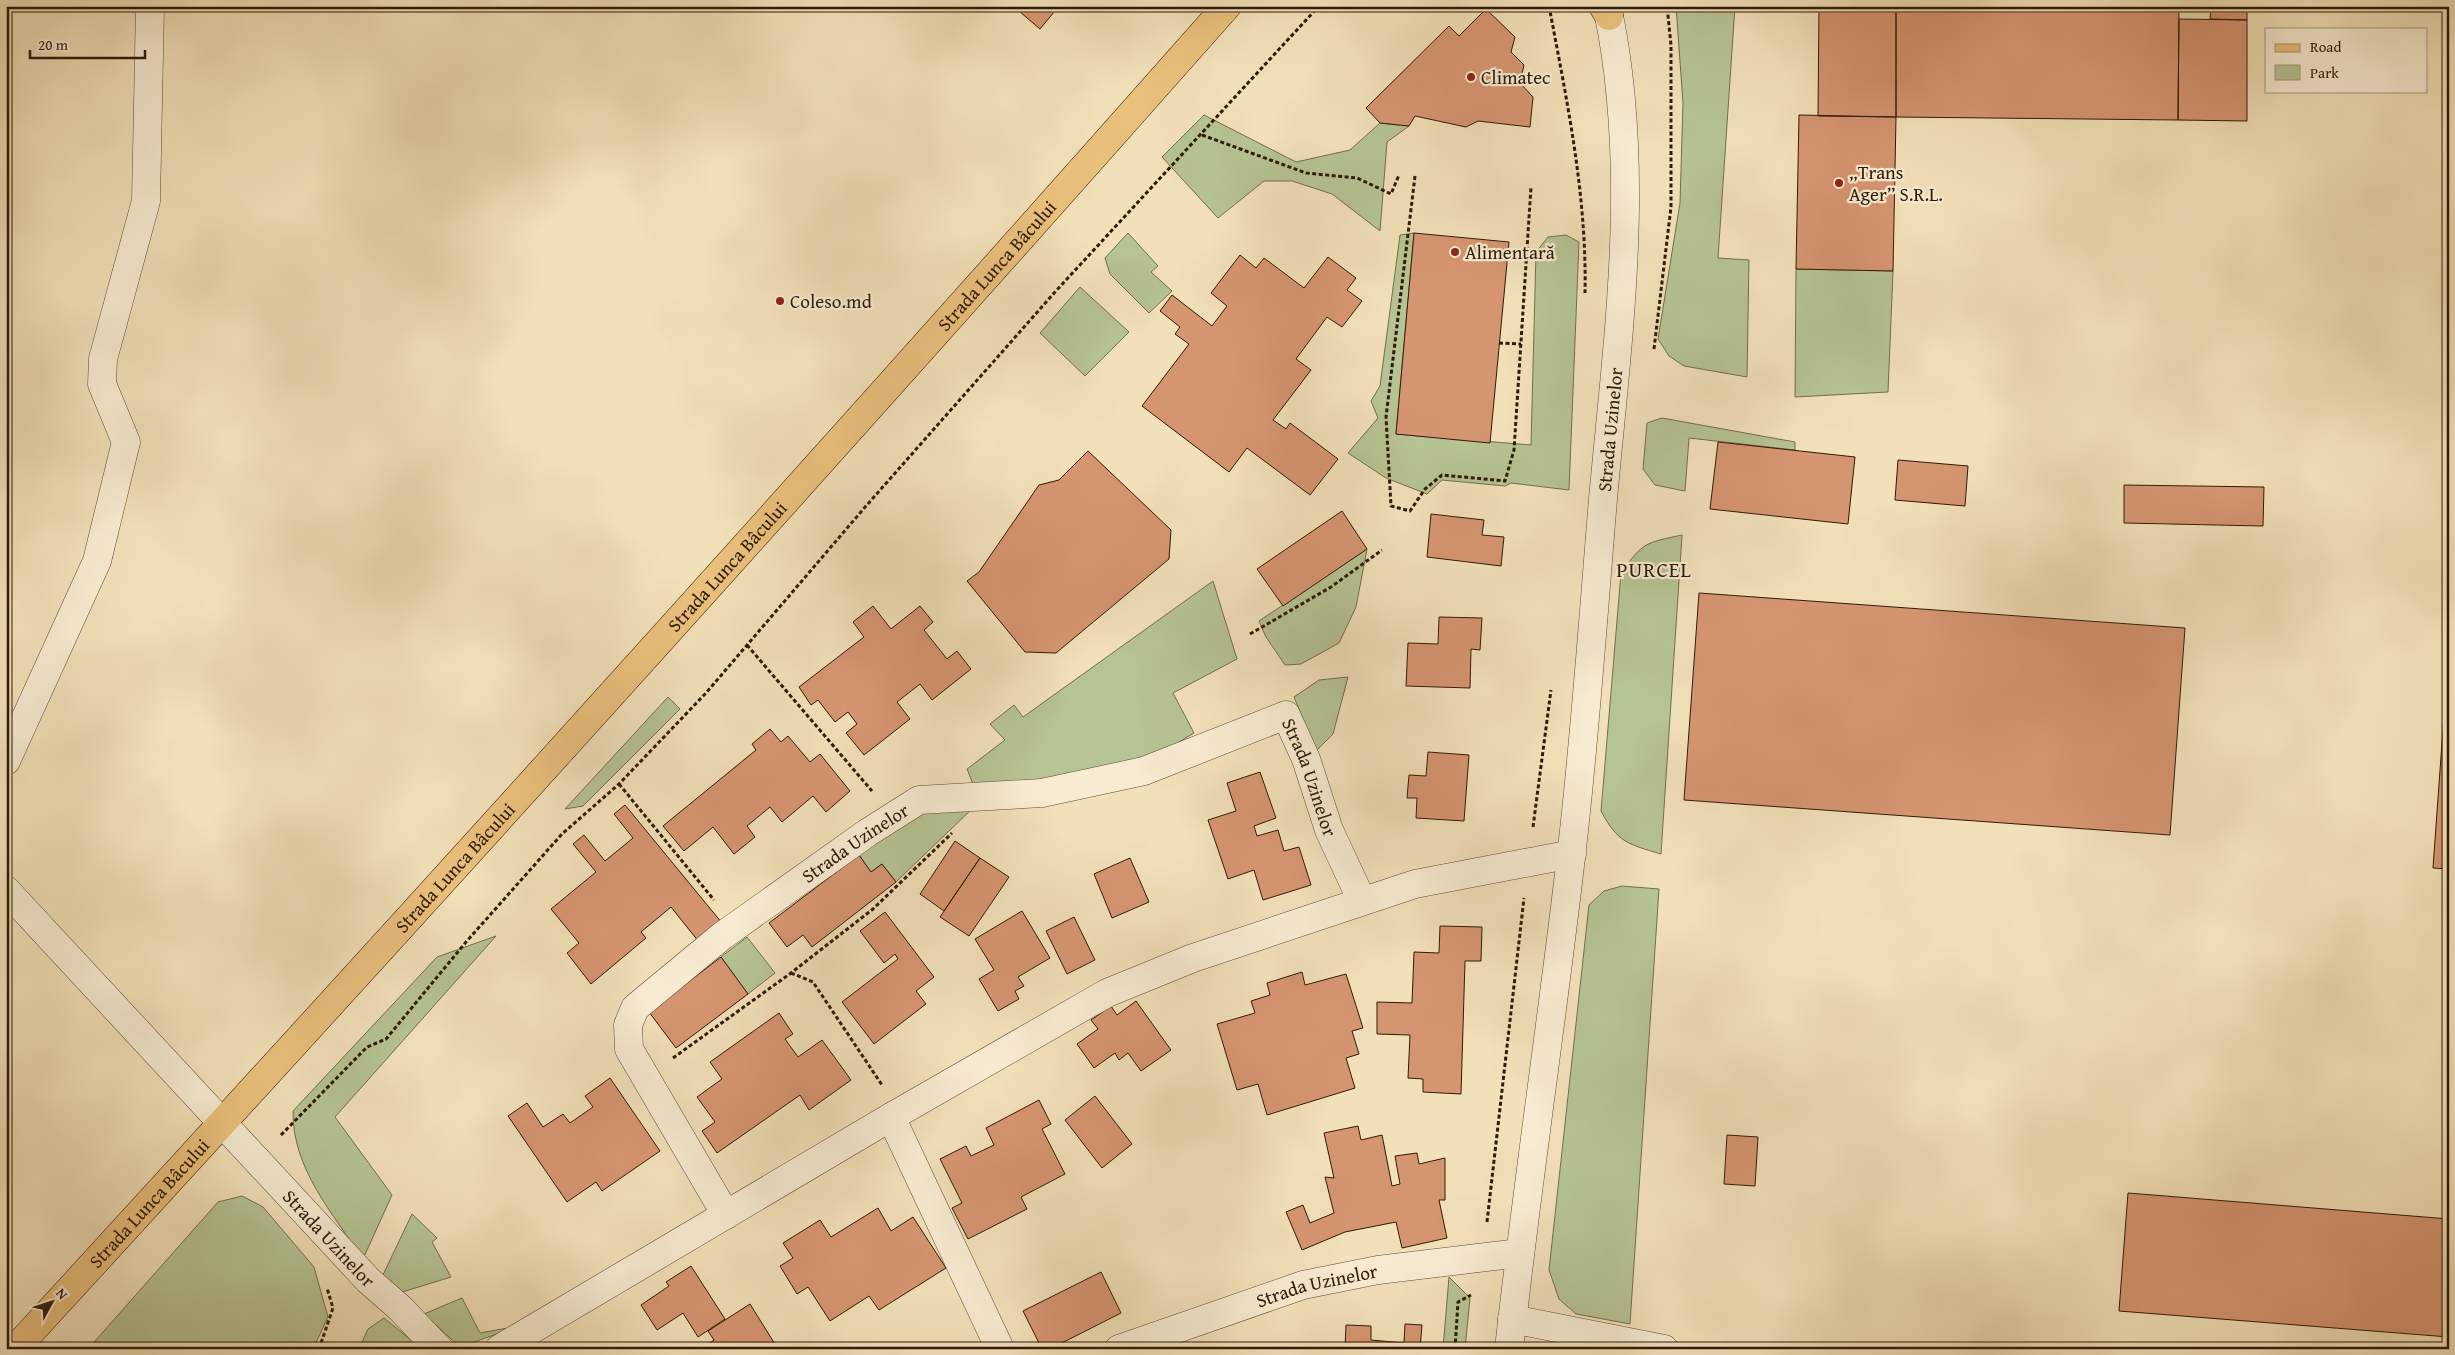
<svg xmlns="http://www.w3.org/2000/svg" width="2455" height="1355" font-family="'Gentium Book Plus',serif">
<rect width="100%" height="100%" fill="#f2e0b8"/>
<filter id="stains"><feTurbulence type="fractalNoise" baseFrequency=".004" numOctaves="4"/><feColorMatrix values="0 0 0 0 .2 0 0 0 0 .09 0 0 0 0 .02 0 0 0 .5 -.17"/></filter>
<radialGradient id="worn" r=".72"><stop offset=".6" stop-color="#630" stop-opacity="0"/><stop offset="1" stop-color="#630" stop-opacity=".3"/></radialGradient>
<path fill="#b6c392" stroke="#726e4d" d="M1676,6h59l-17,252 31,2 -2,117 -63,-11 -15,-10 -11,-17 22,-136 3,-100z
M1204,115l92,47 54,-12 30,-27 29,3 -22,16 -7,89 -48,-37 -40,-13h-28l-46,37 -56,-61z
M1128,233l30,33 -7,6 21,19 -23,22 -39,-39 -5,-16z
M1414,233l-18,201 135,11 5,-193 12,-15 18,-2 13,7 -10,248 -58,-7 -6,3 -63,-6 -15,14 -41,-16 -38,-25 30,-35 -7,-17 9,-15 20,-151z
M1796,269l97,2 -5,121 -93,5z
M1080,287l49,45 -44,44 -45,-43z
M1662,418l133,24v8l-106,-12 -4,53 -30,-6 -12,-16 4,-46z
M1682,535l-21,319c-33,-10 -43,-11 -60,-43l20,-238c22,-31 24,-30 61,-38z
M1367,549l-11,58 -17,36 -38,21 -16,1 -19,-28 -7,-16z
M1213,581l24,78 -64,34 21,40 -35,21 -70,25 -116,5 -6,-15 38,-29 -15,-16 24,-19 9,12z
M1348,677l-15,57 -17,17 -22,-54 25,-17z
M668,697l12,12 -97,97 -18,3z
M976,805l-80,77 -14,-18 -11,8 -12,-17 51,-38 24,-11z
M1622,886l37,3 -29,435 -54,-10 -17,-15 -10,-29 40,-365 15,-14z
M496,936l-161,181 57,78 -29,64c-30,-45 -71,-91 -70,-148l144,-154z
M747,937l28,36 -27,21 -27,-37z
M242,1196l21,11 51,60 14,50 -15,32h-225l130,-147z
M412,1214l25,24 -5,4 19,35 -55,17 -14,-17z
M1449,1277l21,21 -5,51h-22z
M462,1298l18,35 39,-7 -59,21 -36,-33z
M384,1318l38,31h-63l9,-20z"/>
<path fill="#d69571" stroke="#2e1a08" d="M1013,6h46l-19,23z
M1819,6h77v111l-78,-1z
M1896,6h283l-1,114 -282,-3z
M2211,6h36v14l-37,-1z
M1486,9l29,28 -4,15 13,13 -4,18 13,14 -3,30 -52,-6 -12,6 -51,-11 -6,10 -29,-3 -14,-15 83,-82 10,10z
M2179,19l68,1v101l-69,-1z
M1799,115l97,2 -3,154 -97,-2z
M1414,233l95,9 -19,201 -94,-9z
M1240,255l16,13 8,-10 40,30 24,-31 28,21 -9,12 15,11 -20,26 -15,-10 -31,42 15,11 -38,50 13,9 4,-6 48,36 -28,36 -63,-47 -18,24 -87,-66 47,-62 -14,-10 5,-7 -20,-16 12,-16 40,31 15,-20 -16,-13z
M1718,442l137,15 -7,67 -138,-15z
M1088,451l83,79 -2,29 -113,94 -31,-1 -58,-71 12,-9 60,-87 20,-5z
M1898,460l70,6 -3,40 -70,-6z
M2124,485l140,2 -1,39 -139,-3z
M1342,511l25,38 -84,57 -26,-37z
M1431,514l53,6 -2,15 22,2 -3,29 -74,-9z
M1699,593l486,35 -15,207 -486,-35z
M873,606l18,23 29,-23 13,16 -9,8 23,29 10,-8 14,18 -39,31 -12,-16 -23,18 13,17 -46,36 -18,-22 11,-9 -9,-12 -13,10 -17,-22 -7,5 -12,-18 65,-50 -11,-15z
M1439,617l43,1 -2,32 -9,-1 -1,39 -64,-2 2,-43 30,1z
M2449,645v224l-16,-1z
M770,729l11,13 7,-6 22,26 10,-8 30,37 -24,21 -13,-16 -31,26 -12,-15 -23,19 8,11 -21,17 -21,-27 -29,24 -21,-25 93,-76 -4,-6z
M1428,752l41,3 -5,66 -48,-3 1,-20h-10l2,-23 17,1z
M1260,772l16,46 -22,8 3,10 21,-6 6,21 15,-4 12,38 -48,15 -9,-30 -26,9 -20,-59 28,-9 -9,-28z
M625,805l97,118 -23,19 -28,-35 -30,25 5,6 -55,46 -24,-31 12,-10 -28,-34 45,-37 -23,-28 11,-9 21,26 28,-23 -19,-24z
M955,841l25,17 -36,53 -24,-17z
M859,855l12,17 11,-8 14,18 -84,65 -9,-12 -16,12 -18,-24z
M980,858l29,19 -40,59 -29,-19z
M1130,858l19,44 -37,16 -18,-44z
M1022,911l28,47 -32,19 6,9 -9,5 4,8 -21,12 -19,-32 15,-9 -19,-31z
M885,912l49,65 -18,14 10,13 -52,40 -32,-42 56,-43 -3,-5 -11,9 -24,-32z
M1074,917l21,43 -28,14 -21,-43z
M1440,926l42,1 -1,34h-16l-4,133 -38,-2v-13l-15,-1 2,-43 -33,-1v-32l35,1 2,-51 25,1z
M721,957l27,37 -72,54 -27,-36z
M1302,972l3,13 41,-11 17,54 -11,3 7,23 -13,4 9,30 -88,27 -9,-31 -21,6 -20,-66 38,-11 -4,-12 19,-6 -3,-12z
M1136,1001l35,49 -30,21 -13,-18 -9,7 -4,-7 -21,15 -17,-24 21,-15 -7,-9 20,-14 6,9z
M779,1013l14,21 -8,5 13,18 24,-17 29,40 -42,30 -9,-15 -83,58 -15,-22 13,-9 -18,-25 25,-18 -12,-17z
M610,1078l50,73 -58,40 -6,-9 -29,20 -59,-86 19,-13 16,24 20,-13 7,9 23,-16 -8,-11z
M1095,1096l37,48 -30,24 -37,-48z
M1039,1100l12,24 -9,5 23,45 -44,23 6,12 -59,30 -16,-31 10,-5 -22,-44 26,-13 5,10 23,-11 -8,-17z
M1358,1126l3,14 21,-5 10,51 8,-2 -5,-28 22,-3 2,11 26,-6v42h-6l8,38 -45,10 -6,-26 -51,10 -43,18 -16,-38 17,-7 7,18 24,-10 -9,-36 9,1 -10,-45z
M1727,1135l31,2 -3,49 -31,-2z
M2128,1193l321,26v118l-330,-26z
M878,1208l13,23 22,-14 33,51 -67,42 -10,-14 -39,25 -22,-34 -11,7 -17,-28 13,-8 -10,-15 37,-23 11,17z
M691,1266l34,53 -27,18 -15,-24 -26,17 -16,-25 28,-19 -3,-4z
M1101,1272l20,41 -71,36h-8l-19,-38z
M750,1304l28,45h-77l13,-9 -6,-9z
M1405,1324l17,1 -2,24h-75l1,-24 25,1v14l33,3z"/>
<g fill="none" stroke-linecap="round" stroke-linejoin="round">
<defs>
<g id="minor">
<path d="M6,761l91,-200 29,-119 -24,-58 1,-25 43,-158 4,-195"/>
<path id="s1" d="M6,890l362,390 32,28 39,41"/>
<path d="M891,1117l109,232"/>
<path id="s2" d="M726,1215l-97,-166 -1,-24 7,-17 87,-72 145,-103 52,-33 123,-7 102,-22 142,-56 20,44 23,71 33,71"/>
<path d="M1512,1319l152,30"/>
<path d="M499,1349l392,-232 216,-124 86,-35 222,-74 157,-30"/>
<path id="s3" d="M1119,1349l184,-64 75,-15 142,-17"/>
<path id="s4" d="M1509,1349c18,-164 43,-328 62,-492 14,-118 22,-238 32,-358 15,-164 39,-330 4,-493"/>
</g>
<g id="major">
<path d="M1603,6l6,10"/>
<path id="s5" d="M15,1349c408,-444 812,-891 1212,-1343"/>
</g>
</defs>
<use href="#minor" stroke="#5f4c34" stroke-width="29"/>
<use href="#major" stroke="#2e1a08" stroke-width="29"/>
<path stroke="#2e1a08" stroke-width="3" stroke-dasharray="4 2.5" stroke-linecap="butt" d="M1549,6c18,95 38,190 36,287
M1202,135l104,38 51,5 34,16 8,-19
M1415,176l-29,241 5,89 19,5 15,-22 17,-14 63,6 9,-31 17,-263
M1499,343l22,1
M1654,349l17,-142v-162l-4,-39
M1250,634l81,-47 51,-37
M747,645l125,146
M619,784l95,116
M1533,827l18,-137
M791,973l22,9 69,103
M673,1058l118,-85 82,-64 79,-76
M281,1135l86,-88 19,-8 80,-97 96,-108 57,-50 87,-91 160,-187 189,-214 264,-286
M1487,1222l37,-324
M319,1349l14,-41 -6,-20
M1455,1349l3,-47 13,-7"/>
<use href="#minor" stroke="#f7ebd1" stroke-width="28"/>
<use href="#major" stroke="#e9c07c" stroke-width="28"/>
</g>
<g fill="#8f2418" stroke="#f7ebd1" stroke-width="2">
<circle cx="1471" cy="77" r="5"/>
<circle cx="1839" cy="183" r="5"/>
<circle cx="1455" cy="252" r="5"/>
<circle cx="780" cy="301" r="5"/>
</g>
<g text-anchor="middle" stroke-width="4.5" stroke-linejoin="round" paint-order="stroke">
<g font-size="19" fill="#2e1a08" stroke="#f7ebd1" text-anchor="start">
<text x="1481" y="84">Climatec</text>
<text x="1849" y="179">„Trans<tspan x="1849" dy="22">Ager” S.R.L.</tspan></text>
<text x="1465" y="259">Alimentară</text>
<text x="790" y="308">Coleso.md</text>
</g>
<g font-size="19" fill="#2e1a08" stroke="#f7ebd1">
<text dy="7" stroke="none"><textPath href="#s5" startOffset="1462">Strada Lunca Bâcului</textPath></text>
<text dy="7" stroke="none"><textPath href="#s4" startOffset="925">Strada Uzinelor</textPath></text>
<text dy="7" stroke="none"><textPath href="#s5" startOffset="1058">Strada Lunca Bâcului</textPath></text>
<text dy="7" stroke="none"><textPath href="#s2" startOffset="1034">Strada Uzinelor</textPath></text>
<text dy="7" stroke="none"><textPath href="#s2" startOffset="510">Strada Uzinelor</textPath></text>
<text dy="7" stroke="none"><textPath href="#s5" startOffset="652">Strada Lunca Bâcului</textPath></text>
<text dy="7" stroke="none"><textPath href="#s5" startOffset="198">Strada Lunca Bâcului</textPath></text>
<text dy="7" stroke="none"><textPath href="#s1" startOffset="475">Strada Uzinelor</textPath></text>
<text dy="7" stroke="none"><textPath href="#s3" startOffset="208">Strada Uzinelor</textPath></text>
</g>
<g font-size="21" letter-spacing="1" fill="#2e1a08" stroke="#f7ebd1">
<text x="1654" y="577">PURCEL</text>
</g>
</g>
<rect width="2455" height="1355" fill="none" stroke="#f2e0b8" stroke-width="25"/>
<rect x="8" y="8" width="2440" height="1340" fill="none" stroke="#2e1a08" stroke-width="2.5"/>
<rect x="12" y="12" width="2430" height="1330" fill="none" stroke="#2e1a08"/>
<rect x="2265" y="28" width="162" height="65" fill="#f7ebd1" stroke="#a79781"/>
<rect x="2275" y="44" width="25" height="8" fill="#e9c07c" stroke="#a79781"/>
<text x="2310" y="52" font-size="15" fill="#2e1a08">Road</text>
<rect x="2275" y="65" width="25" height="15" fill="#b6c392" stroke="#a79781"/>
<text x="2310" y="78" font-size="15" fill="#2e1a08">Park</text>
<g transform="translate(52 1302) rotate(50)" stroke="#f7ebd1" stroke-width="4" paint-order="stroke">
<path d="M0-4L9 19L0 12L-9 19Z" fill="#2e1a08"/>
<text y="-8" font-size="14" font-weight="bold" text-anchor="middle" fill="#2e1a08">N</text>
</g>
<path d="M30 50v8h115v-8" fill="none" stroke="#2e1a08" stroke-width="2.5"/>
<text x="38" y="50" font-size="15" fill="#2e1a08" stroke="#f7ebd1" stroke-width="4" paint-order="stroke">20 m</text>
<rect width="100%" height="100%" filter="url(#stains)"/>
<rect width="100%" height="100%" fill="url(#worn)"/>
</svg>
